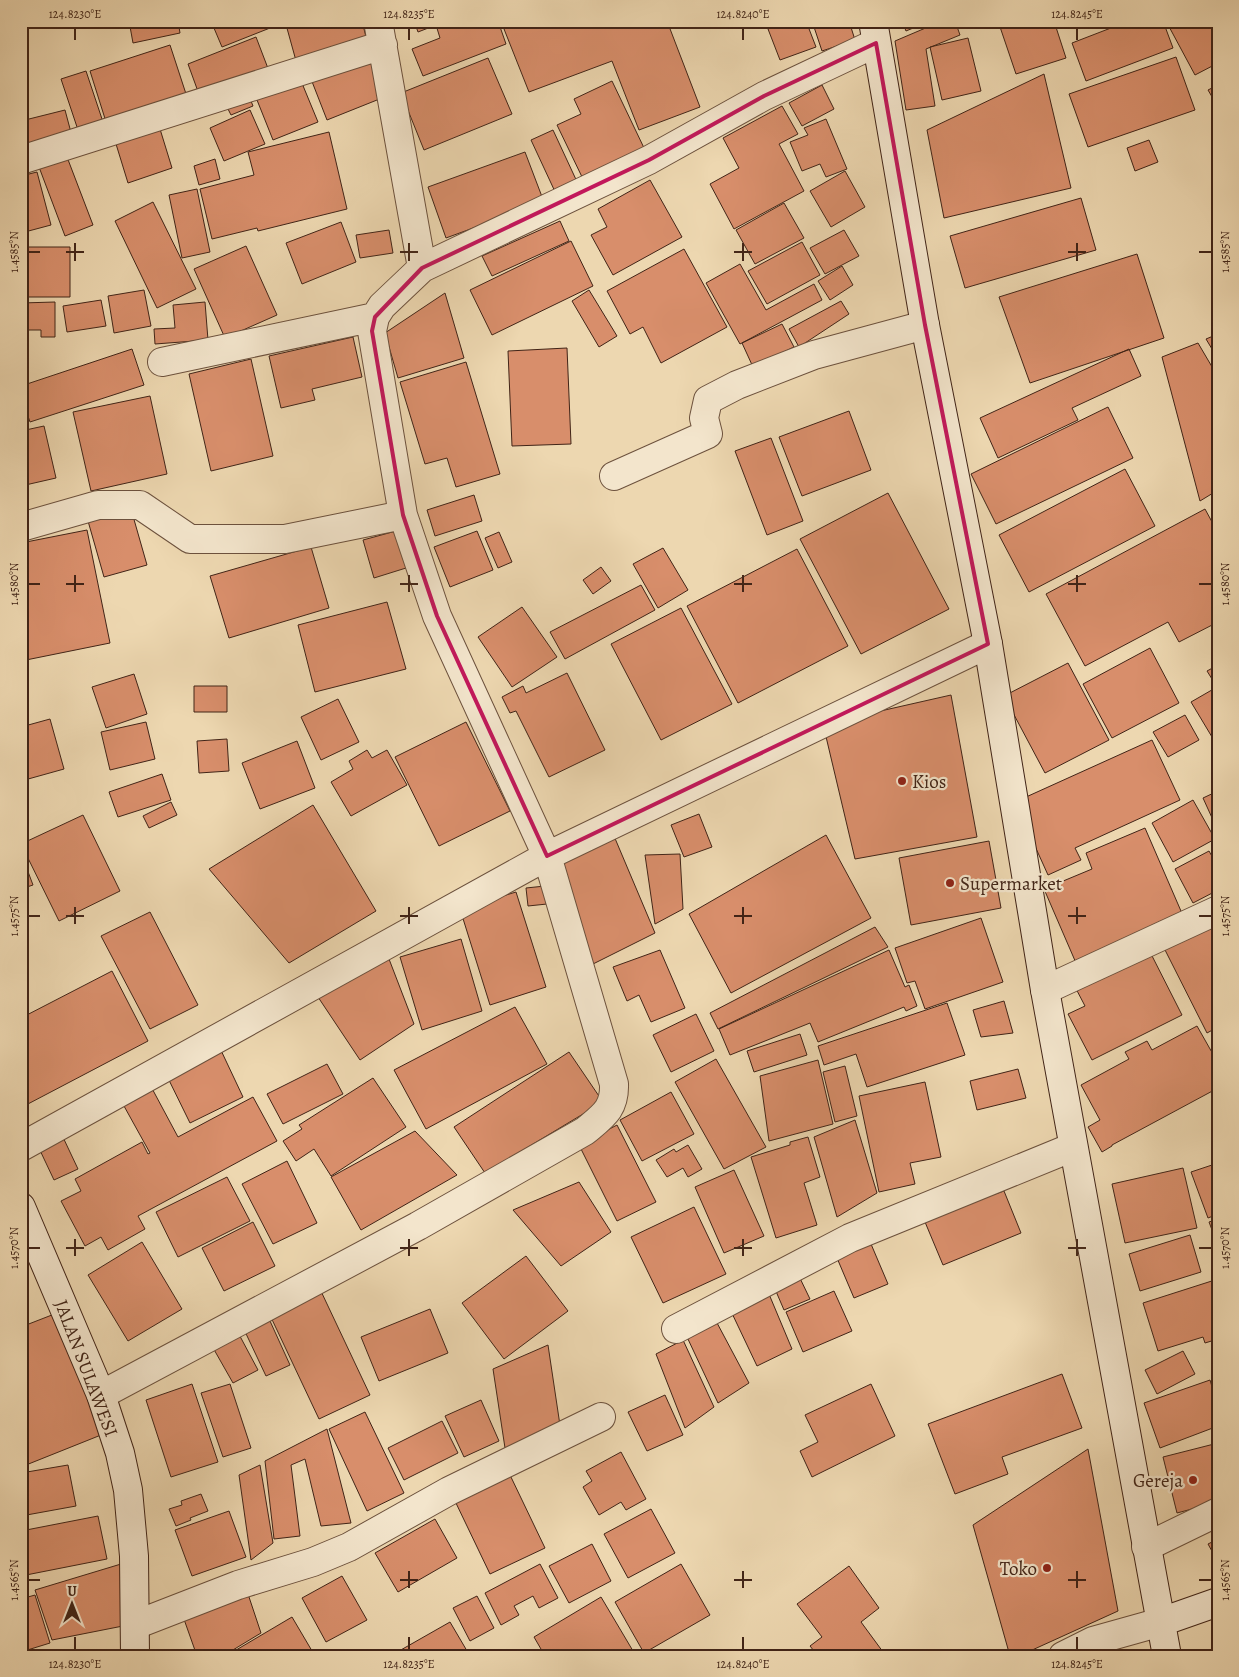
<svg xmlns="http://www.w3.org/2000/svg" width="1239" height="1677" font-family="Alegreya,serif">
<rect width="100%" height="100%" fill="#edd7b0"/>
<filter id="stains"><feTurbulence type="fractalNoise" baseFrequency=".004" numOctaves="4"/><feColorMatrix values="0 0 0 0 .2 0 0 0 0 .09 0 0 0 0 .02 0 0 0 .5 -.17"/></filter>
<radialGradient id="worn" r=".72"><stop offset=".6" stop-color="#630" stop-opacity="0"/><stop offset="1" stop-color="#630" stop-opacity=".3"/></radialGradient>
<path fill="#d88e6b" stroke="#412417" d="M129,21h49l2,12 -47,10z
M211,21h56l3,7 -48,19z
M285,21h77l7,28 -71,19z
M414,21h84l8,23 -83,32 -11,-27 28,-11 -4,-13 -18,7z
M524,21h143l33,86 -61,23 -27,-69 -83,31 -25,-63z
M790,21h16l10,26 -36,13 -12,-31z
M812,21h37l6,19 -33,11z
M902,21h28l-24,10z
M942,21h13l5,14 -34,14 9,57 -29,4 -11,-69z
M998,21h56l12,37 -50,16z
M1129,21h34l10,27 -87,33 -14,-38z
M1166,21h43l9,17v25l-23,12z
M256,37l13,34 -69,26 -12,-33z
M968,38l13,53 -39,9 -12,-53z
M170,45l18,55 -81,25 -17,-54z
M371,56l16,40 -60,24 -16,-41z
M1176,57l19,53 -107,37 -19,-53z
M488,58l24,56 -88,36 -23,-57z
M86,71l19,57 -25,8 -19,-57z
M1044,74l27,114 -127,30 -17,-88z
M299,76l19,46 -45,18 -18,-45z
M612,81l33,69 -62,29 -26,-54 24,-11 -7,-15z
M822,85l12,24 -32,17 -13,-23z
M1218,85v22l-10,-17z
M249,96l4,10 -22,9 -5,-10z
M782,106l16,28 -19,10 25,47 -70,38 -24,-45 29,-16 -16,-30z
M65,110l8,30 -52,13v-32z
M250,110l15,34 -41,17 -14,-33z
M826,119l21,50 -21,8 -6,-13 -18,7 -12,-29 18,-7 -4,-7z
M160,129l12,39 -44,15 -12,-39z
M553,130l26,56 -22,10 -26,-56z
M329,132l18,77 -89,22 -1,-3 -45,11 -12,-50 54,-14 -6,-23z
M1149,140l9,22 -23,9 -8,-23z
M525,152l19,50 -98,36 -18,-51z
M67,157l26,68 -28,11 -26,-69z
M215,159l5,20 -21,6 -5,-19z
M845,171l20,36 -34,20 -21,-36z
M37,172l14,53 -30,8v-57z
M650,180l32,57 -69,38 -22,-40 16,-8 -9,-18z
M197,189l13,63 -28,6 -13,-63z
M1081,198l15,52 -131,38 -15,-52z
M153,202l43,87 -39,19 -42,-87z
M784,203l20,35 -49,26 -19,-34z
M560,221l9,20 -77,35 -10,-20z
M341,222l15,40 -54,22 -16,-41z
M389,230l4,23 -33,5 -4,-23z
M844,230l15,26 -34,18 -15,-26z
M571,241l22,45 -101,49 -22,-45z
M802,242l18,33 -53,29 -19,-33z
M246,246l31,69 -52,23 -31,-69z
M21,247h49v50h-49z
M684,249l43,78 -66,36 -18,-36 -13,7 -23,-43z
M1137,254l27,84 -134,45 -31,-86z
M740,264l26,46 48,-26 8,16 -82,44 -34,-61z
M842,266l11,19 -23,15 -12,-19z
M144,290l7,36 -37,7 -6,-37z
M589,290l28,46 -18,11 -27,-46z
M445,293l19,65 -66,20 -13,-45z
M101,300l5,26 -39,6 -4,-26z
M841,301l8,13 -50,33 -10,-18z
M55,302v35h-14v-7h-20v-27z
M205,302l3,38 -53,4 -1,-15 21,-1 -2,-23z
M782,324l12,23 -41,20 -11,-24z
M1218,334v25l-12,-20z
M353,337l9,40 -50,12 3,11 -34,8 -12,-52z
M1198,343l20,34v113l-18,11 -38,-144z
M567,348l4,96 -59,2 -4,-95z
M132,349l12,36 -114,37 -9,-27v-9z
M1129,349l12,27 -69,32 6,12 -80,38 -18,-40z
M251,359l22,97 -62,15 -22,-97z
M466,362l34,112 -44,13 -9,-29 -22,6 -25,-82z
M150,396l17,78 -76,17 -18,-79z
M1108,407l25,51 -137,66 -25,-50z
M849,411l22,59 -69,26 -23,-59z
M44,426l12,52 -35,8v-55z
M771,438l32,83 -36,14 -32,-84z
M1125,469l30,57 -126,66 -30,-57z
M888,493l61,116 -88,45 -61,-115z
M474,495l8,26 -47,15 -8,-26z
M131,509l16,56 -43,12 -16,-56z
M1205,509l13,24v89l-39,20 -11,-20 -83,44 -39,-72z
M87,530l23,113 -89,18v-118z
M396,531l10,37 -32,10 -11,-38z
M477,531l16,39 -43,17 -16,-40z
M499,532l13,30 -14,6 -13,-30z
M311,547l18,61 -100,30 -19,-62z
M663,548l25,42 -30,18 -25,-44z
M797,549l51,97 -110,57 -51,-97z
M601,567l10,14 -18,13 -10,-14z
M641,585l14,25 -90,49 -15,-27z
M387,602l19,67 -91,23 -17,-67z
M522,607l35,50 -45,30 -34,-50z
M681,608l51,96 -71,36 -50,-96z
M1150,648l29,55 -67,35 -29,-54z
M1068,663l41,77 -64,33 -41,-77z
M1218,665v82l-27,-45 26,-15 -10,-16z
M567,673l38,77 -56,27 -33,-66 -6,2 -8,-16 21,-11 3,7z
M134,674l13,40 -41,14 -14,-41z
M194,686h33v26h-33z
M951,695l26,142 -122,22 -32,-135z
M338,699l21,43 -38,18 -20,-43z
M1185,715l14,25 -31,17 -15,-25z
M50,719l14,50 -43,12v-54z
M146,722l9,37 -45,11 -9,-38z
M466,722l44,89 -71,35 -44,-89z
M227,739l2,32 -30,2 -2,-32z
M1152,740l28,60 -105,48 6,12 -33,15 -33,-73z
M297,741l18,47 -55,21 -18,-46z
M367,750l5,8 15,-8 20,35 -56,31 -20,-34 22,-13 -4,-8z
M162,774l9,26 -53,17 -9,-25z
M1218,791v40l-15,-33z
M1193,800l22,39 -42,23 -21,-39z
M171,802l6,13 -28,13 -6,-12z
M313,805l63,106 -87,52 -80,-94z
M699,814l13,33 -28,10 -13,-32z
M83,815l37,76 -61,30 -38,-77z
M1145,828l39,90 -108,45 -32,-74 48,-20 -6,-16z
M826,835l45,83 -140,75 -42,-79z
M614,836l41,97 -62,31 -36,-111z
M989,841l12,67 -90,17 -12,-67z
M1209,851l9,16v23l-25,13 -18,-34z
M21,853l12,32 -12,4z
M680,854l3,55 -28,15 -10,-69z
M545,886l2,18 -19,2 -2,-18z
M516,892l30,95 -56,18 -30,-96z
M150,912l48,93 -48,24 -49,-93z
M1218,915v112l-11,6 -45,-89z
M981,918l22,64 -78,27 -10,-28 -8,2 -12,-35z
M875,927l13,20 -170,82 -8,-16z
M461,939l21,72 -60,19 -22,-73z
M1147,946l35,69 -90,45 -24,-46 17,-8 -12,-23z
M660,950l25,58 -34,14 -12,-27 -12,6 -14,-34z
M889,950l16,37 4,-2 8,21 -11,5 -2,-4 -86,35 -8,-19 -80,32 -11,-26z
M389,959l25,65 -54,36 -42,-63z
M112,971l36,70 -122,64 -5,-9v-78z
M1004,1001l9,32 -32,4 -8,-27z
M947,1003l18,52 -98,32 -11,-33 -32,11 -6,-19z
M515,1007l32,57 -121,65 -32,-59z
M696,1014l18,37 -43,21 -18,-37z
M1197,1026l21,37v25l-106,57v1l-10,6 -14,-25 12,-7 -19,-35 48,-26 -4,-7 22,-11 5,9z
M800,1034l7,21 -53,17 -7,-21z
M218,1044l25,53 -53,26 -26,-53z
M569,1052l34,50 -118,71 -31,-46z
M716,1059l50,88 -42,22 -49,-87z
M818,1060l15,64 -64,17 -9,-65z
M327,1064l16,30 -60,30 -16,-30z
M845,1066l12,50 -22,6 -12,-50z
M1018,1069l8,29 -49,12 -7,-29z
M373,1078l33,49 -75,49 -17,-27 -18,12 -13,-20 19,-12 -3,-4z
M148,1081l30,56 75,-40 24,44 -139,75 7,13 -37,21 -7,-13 -16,9 -24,-45 20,-10 -6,-12 67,-37 6,12 2,-1 -31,-56z
M925,1082l16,75 -31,6 5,21 -36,8 -20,-96z
M671,1092l23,42 -52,27 -22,-41z
M855,1120l22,73 -40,24 -23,-80z
M617,1125l39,77 -39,19 -38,-76z
M415,1131l42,44 -96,55 -30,-53z
M61,1133l17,36 -24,11 -17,-36z
M808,1137l12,40 -16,6 13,42 -41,13 -25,-81 39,-12v-3z
M688,1145l14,24 -14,8 -5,-9 -16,9 -11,-17 18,-11 2,3z
M287,1161l30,62 -44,21 -31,-60z
M1218,1163v51l-10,4 -17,-46z
M1183,1168l14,60 -72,15 -13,-59z
M734,1170l30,66 -40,17 -29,-66z
M227,1177l23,44 -72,36 -22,-45z
M579,1182l32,50 -50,34 -48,-56z
M1004,1191l17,42 -78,32 -18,-43 32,-15z
M694,1207l32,67 -63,29 -32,-66z
M1218,1219v27l-9,-24z
M253,1222l22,44 -51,25 -22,-43z
M1190,1235l11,37 -61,19 -11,-37z
M142,1242l40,67 -54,32 -40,-66z
M871,1244l17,40 -34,14 -17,-40z
M526,1256l42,55 -64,48 -42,-56z
M796,1270l14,29 -26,11 -12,-28z
M1218,1279v60l-13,4 -2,-6 -45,14 -15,-48z
M319,1287l51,108 -51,24 -51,-108z
M766,1287l26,62 -35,17 -28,-59z
M834,1291l18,40 -49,21 -17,-40z
M430,1309l18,44 -69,28 -18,-44z
M265,1310l25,55 -24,11 -26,-55z
M57,1313l49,120 -85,34v-140z
M716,1321l33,62 -31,20 -31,-66z
M234,1325l24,45 -25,13 -25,-44z
M683,1340l31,67 -29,21 -29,-74z
M548,1345l13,87 -56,16 -12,-79z
M1183,1351l12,23 -38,20 -12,-24z
M1062,1374l20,54 -80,29 6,17 -53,20 -27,-70z
M1210,1380l8,27v19l-58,22 -16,-45z
M192,1384l26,78 -47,15 -25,-77z
M230,1384l21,64 -28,9 -22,-64z
M871,1384l24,52 -83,41 -12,-26 18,-9 -13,-27z
M665,1395l18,40 -36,16 -19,-39z
M481,1400l18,41 -35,16 -19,-41z
M365,1412l39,81 -37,18 -38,-82z
M442,1421l16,32 -54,27 -16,-32z
M327,1429l24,94 -30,3 -16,-67 -14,6 9,71 -26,3 -9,-78z
M1218,1443v59l-41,11 -14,-56z
M1088,1449l30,162 -99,45h-9l-37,-131z
M621,1452l25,47 -20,11 -5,-8 -22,13 -16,-28 9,-6 -6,-10z
M68,1465l8,41 -55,10v-43z
M260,1465l13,78 -22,17 -12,-85z
M510,1475l35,73 -55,26 -35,-73z
M201,1494l7,17 -18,7 1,2 -15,6 -7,-17 13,-4 -1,-4z
M651,1509l24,44 -47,25 -24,-44z
M229,1511l17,46 -54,19 -17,-46z
M98,1516l9,43 -86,17v-45z
M435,1519l22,39 -59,34 -23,-39z
M1218,1539v23l-10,-18z
M592,1544l19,37 -42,22 -20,-37z
M121,1564l7,61 -76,15 -17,-50z
M540,1564l18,34 -19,10 -6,-12 -19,10 5,9 -18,10 -16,-32z
M681,1564l29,51 -66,38 -29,-51z
M849,1566l30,42 -18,14 25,34h-68l-8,-10 12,-9 -25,-33z
M342,1576l25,44 -41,22 -24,-44z
M246,1588l15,45 -38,23h-26l-17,-48z
M35,1595l15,48 -29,9v-53z
M477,1596l17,32 -24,13 -17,-33z
M601,1597l35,59h-91l-11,-19z
M292,1617l23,39h-89z
M450,1622l20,34 -78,-1z
M1218,1635v17l-6,-15z"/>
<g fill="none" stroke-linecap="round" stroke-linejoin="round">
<defs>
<path id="street" d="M378,21l44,247
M21,160l362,-115
M162,362l213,-45
M614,476l94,-42 -4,-16 4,-18 29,-15 77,-30 111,-30
M21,527l77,-22h42l50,34h95l118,-24
M1045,990l173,-80
M21,1147l526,-291 441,-212
M676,1329l174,-91 223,-91
M101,1395l317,-169 167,-95c18,-15 30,-22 29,-47l-67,-228 -110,-240 -34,-101 -31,-184 3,-14 7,-11 40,-38 227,-108 115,-64 112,-53
M1146,1547l72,-35
M135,1625l103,-40 75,-23 36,-15 100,-56 152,-74
M1063,1656l30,-15 68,-19"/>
<path id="secondary" d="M873,21l52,304 63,319 57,346 122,666
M21,1207l80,188 19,58 8,37 6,66 1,100
M1161,1622l57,-20"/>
</defs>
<use href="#street" stroke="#6c513d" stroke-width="30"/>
<use href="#secondary" stroke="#412417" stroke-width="30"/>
<use href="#street" stroke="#f3e5cc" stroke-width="28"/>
<use href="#secondary" stroke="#f3e5cc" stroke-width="28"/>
</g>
<path fill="none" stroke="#c2185b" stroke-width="4" stroke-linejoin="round" d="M876,43l49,282 63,319 -441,212 -110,-240 -34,-101 -31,-184 3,-14 47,-49 227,-108 115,-64z"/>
<path fill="none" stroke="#412417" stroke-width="2" d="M75,28v12M409,28v12M743,28v12M1077,28v12M75,243v18M409,243v18M743,243v18M1077,243v18M28,252h12M66,252h18M400,252h18M734,252h18M1068,252h18M1199,252h13M75,575v17M409,575v17M743,575v17M1077,575v17M28,584h12M66,584h18M400,584h18M734,584h18M1068,584h18M1199,584h13M75,907v17M409,907v17M743,907v17M1077,907v17M28,916h12M66,916h18M400,916h18M734,916h18M1068,916h18M1199,916h13M75,1239v17M409,1239v17M743,1239v17M1077,1239v17M28,1248h12M66,1248h18M400,1248h18M734,1248h18M1068,1248h18M1199,1248h13M409,1571v17M743,1571v17M1077,1571v17M28,1580h12M400,1580h18M734,1580h18M1068,1580h18M1199,1580h13M75,1637v13M409,1637v13M743,1637v13M1077,1637v13"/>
<g fill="#8f2418" stroke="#f3e5cc" stroke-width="2">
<circle cx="902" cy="781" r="5"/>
<circle cx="950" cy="883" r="5"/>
<circle cx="1193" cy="1480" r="5"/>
<circle cx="1047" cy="1568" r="5"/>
</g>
<g text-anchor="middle" stroke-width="4.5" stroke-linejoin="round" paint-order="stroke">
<g font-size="19" fill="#412417" stroke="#f3e5cc" text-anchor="start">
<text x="912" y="788">Kios</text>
<text x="960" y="890">Supermarket</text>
<text x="1183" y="1487" text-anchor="end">Gereja</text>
<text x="1037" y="1575" text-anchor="end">Toko</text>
</g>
<g font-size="19" fill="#412417" stroke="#f3e5cc">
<text transform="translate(87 1368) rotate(69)" y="7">JALAN SULAWESI</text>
</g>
</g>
<rect width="1239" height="1677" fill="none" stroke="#edd7b0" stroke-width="55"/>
<g transform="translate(72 1604)" stroke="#f3e5cc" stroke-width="4" paint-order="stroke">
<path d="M0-4L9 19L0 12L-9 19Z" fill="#412417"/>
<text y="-8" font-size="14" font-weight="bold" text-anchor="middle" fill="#412417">U</text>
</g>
<rect x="28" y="28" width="1184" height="1622" fill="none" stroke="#412417" stroke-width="2"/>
<g font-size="12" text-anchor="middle" fill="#412417">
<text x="75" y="18">124.8230°E</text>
<text x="409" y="18">124.8235°E</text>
<text x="743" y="18">124.8240°E</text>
<text x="1077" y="18">124.8245°E</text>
<text transform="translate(14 252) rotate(-90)" y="4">1.4585°N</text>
<text transform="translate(1225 252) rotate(-90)" y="4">1.4585°N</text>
<text transform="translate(14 584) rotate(-90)" y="4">1.4580°N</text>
<text transform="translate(1225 584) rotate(-90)" y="4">1.4580°N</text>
<text transform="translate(14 916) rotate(-90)" y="4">1.4575°N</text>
<text transform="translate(1225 916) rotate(-90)" y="4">1.4575°N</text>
<text transform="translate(14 1248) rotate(-90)" y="4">1.4570°N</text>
<text transform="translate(1225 1248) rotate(-90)" y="4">1.4570°N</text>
<text transform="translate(14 1580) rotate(-90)" y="4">1.4565°N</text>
<text transform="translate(1225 1580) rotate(-90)" y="4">1.4565°N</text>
<text x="75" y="1668">124.8230°E</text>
<text x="409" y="1668">124.8235°E</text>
<text x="743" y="1668">124.8240°E</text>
<text x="1077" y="1668">124.8245°E</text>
</g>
<rect width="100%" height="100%" filter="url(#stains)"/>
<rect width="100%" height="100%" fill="url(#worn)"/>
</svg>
